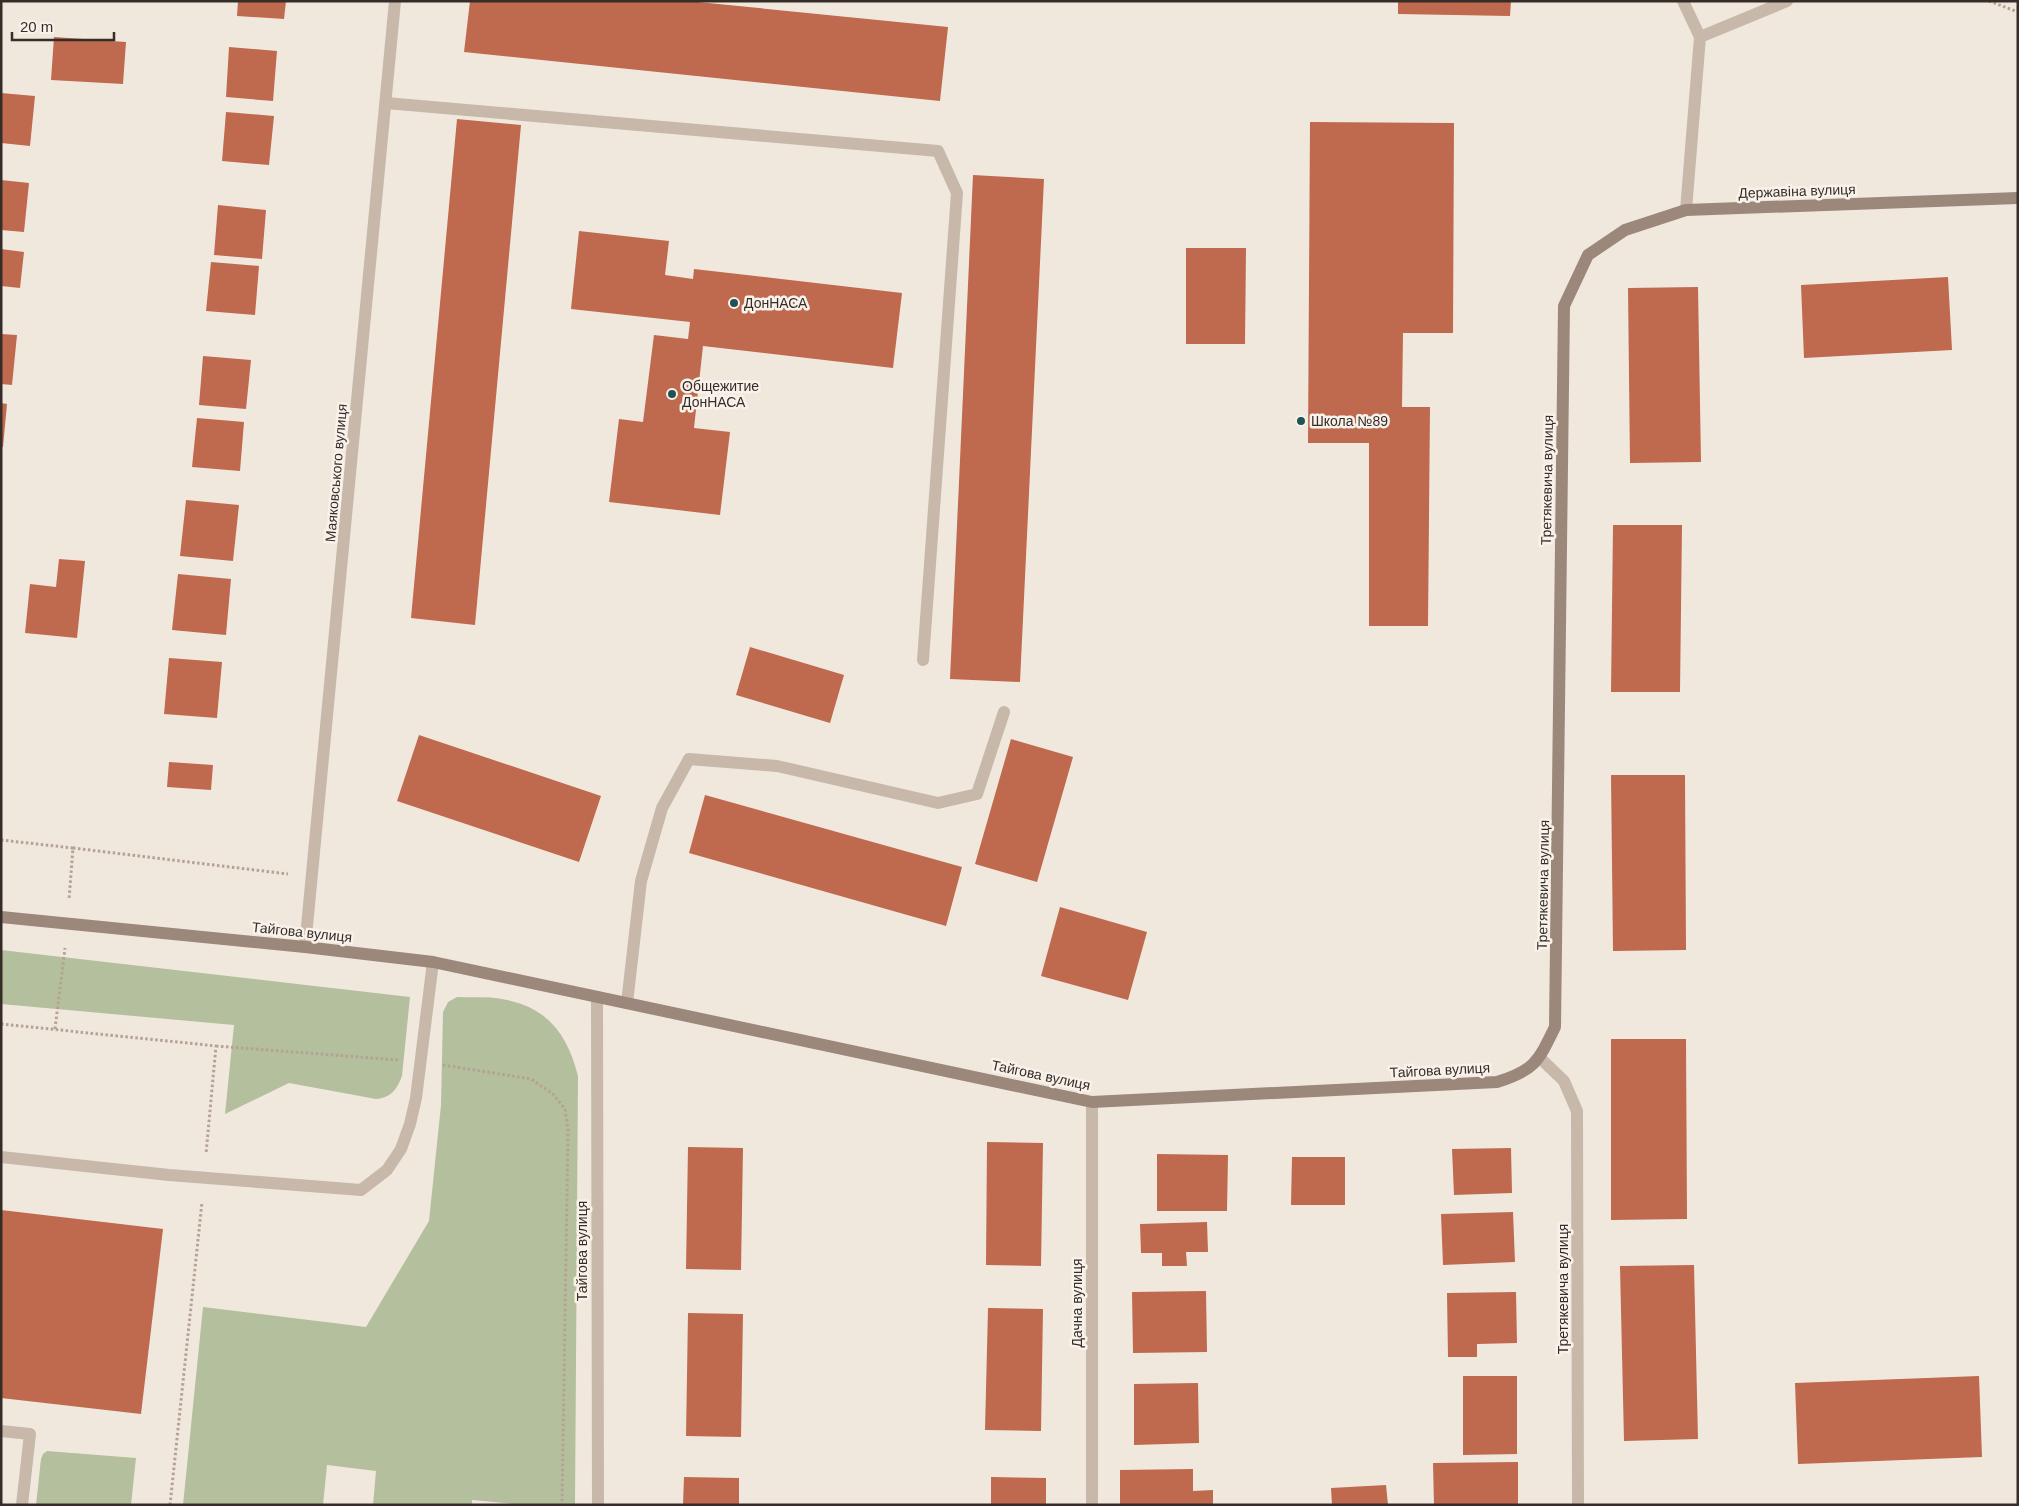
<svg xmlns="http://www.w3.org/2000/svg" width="2019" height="1506" font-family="Helvetica,sans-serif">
<rect width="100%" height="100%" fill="#f1e8dd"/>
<path fill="#b4bf9e" d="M1,950l409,47 -8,79c-5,13 -11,22 -26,23l-87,-16 -64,31 9,-89 -233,-21z
M457,997c16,1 34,-1 50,3 43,9 61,37 71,76l-3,429h-50l-53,-5v5h-99l3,-34 -49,-6 -4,40h-140l20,-198 163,20 63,-106 12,-116 2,-93 5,-10z
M47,1451l89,7 -5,47h-95l5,-46 2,-5z"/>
<path fill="#bf694e" d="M238,1h48l-2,18 -47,-3z
M470,1h218l260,26 -8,74 -476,-49z
M1398,1h113l-1,15 -112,-2z
M54,37l72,5 -3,42 -72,-4z
M229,47l48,4 -4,50 -47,-4z
M1,93l34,3 -5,50 -29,-3z
M226,112l48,4 -5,49 -47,-4z
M457,119l64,6 -46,500 -64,-7z
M1310,122l144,1 -1,210h-50l-1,74h28l-2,219h-59v-183h-61z
M973,175l71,4 -24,503 -70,-3z
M1,180l28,3 -5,49 -23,-2z
M218,205l48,5 -4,49 -48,-4z
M579,231l90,10 -4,34 28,4 1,-10 208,24 -9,75 -190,-22 -9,82 36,4 -10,83 -111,-13 10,-83 24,3 11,-87 34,4 2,-17 -119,-13z
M1186,248h60l-1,96h-59z
M1,249l23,3 -4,36 -19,-2z
M211,262l48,4 -4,49 -49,-4z
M1948,277l4,73 -148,8 -3,-73z
M1698,287l3,175 -71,1 -2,-175z
M1,334l16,1 -5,50 -11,-1z
M203,356l48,4 -5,49 -47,-4z
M1,403l6,1 -4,43h-2z
M197,418l47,4 -4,49 -48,-4z
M186,500l53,5 -6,56 -53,-5z
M1613,525h69l-2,167h-69z
M59,559l26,2 -8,77 -52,-5 5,-49 26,3z
M178,574l53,5 -5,56 -54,-5z
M750,647l94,28 -14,48 -94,-28z
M169,658l53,4 -5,56 -53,-4z
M419,735l182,61 -22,66 -182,-61z
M1011,739l62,18 -36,125 -62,-18z
M169,762l44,3 -2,25 -44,-3z
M1611,775h74l1,175 -73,1z
M705,795l257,72 -16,59 -257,-73z
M1060,907l87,25 -19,68 -87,-24z
M1611,1039h75l1,180 -76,1z
M987,1142l56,1 -2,123 -55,-1z
M688,1147l55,1 -2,122 -55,-1z
M1511,1148l1,45 -58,2 -2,-46z
M1157,1154l71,1 -1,56h-70z
M1292,1157h53v48h-54z
M1,1210l162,19 -22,185 -140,-16z
M1513,1212l2,50 -72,3 -2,-51z
M1207,1222l1,30h-22l1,14h-25v-13h-21l-1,-29z
M1694,1265l4,174 -74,2 -4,-175z
M1206,1291l1,61 -74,1 -1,-61z
M1516,1292l1,51 -40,1v13h-29l-1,-64z
M988,1308l55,1 -2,122 -56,-1z
M688,1313l55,1 -2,123 -55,-1z
M1463,1376h54v78l-54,1z
M1979,1376l3,81 -184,7 -3,-81z
M1198,1383l1,60 -65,2v-61z
M1518,1462v43h-84l-1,-42z
M1193,1469v22l20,-1v15l-93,-1v-34z
M684,1477l55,1v27h-56z
M991,1477l55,1v27h-55z
M1386,1485l2,20h-56l-1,-17z"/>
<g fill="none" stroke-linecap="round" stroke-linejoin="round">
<path stroke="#b4a294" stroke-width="3" stroke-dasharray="2.5 2.5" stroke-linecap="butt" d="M1989,1l29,11
M1,840l72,8 -4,52
M73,848l215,26
M1,1024l215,22 -10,108
M55,1029l10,-81
M216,1046l182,14
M443,1065l88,14 22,15 12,15 3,21 -6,375
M170,1505l32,-303"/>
<path stroke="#c8b8aa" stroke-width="12" d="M1683,1l17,36 -14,173
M1700,37l87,-36
M386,103l552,48 19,42 -34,467
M627,1003l14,-122 21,-73 27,-49 88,7 161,37 39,-9 27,-82
M1,1157l168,18 192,15 26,-20 14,-21 9,-25 6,-26 17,-136
M1,1431l29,3 -8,71"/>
<path stroke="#c8b8aa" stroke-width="12" d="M305,947l90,-946
M597,997l1,508
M1540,1058l24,23 13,30 1,394
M1092,1505v-403"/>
<path stroke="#9c877b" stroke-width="12" d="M1,917l304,30 128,15 659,140 405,-20c38,-12 41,-20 58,-55l9,-721 24,-51 37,-25 61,-20 332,-12"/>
</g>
<g fill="#215255" stroke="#f9f2ea" stroke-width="2">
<circle cx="734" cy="303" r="5"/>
<circle cx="672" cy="394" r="5"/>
<circle cx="1301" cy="421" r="5"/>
</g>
<g text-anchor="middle" stroke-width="5" stroke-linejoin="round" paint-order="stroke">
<g font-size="14" fill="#362d29" stroke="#f9f2ea">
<text transform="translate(1797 191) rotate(-2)" y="5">Державіна вулиця</text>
<text transform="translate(336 473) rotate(-85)" y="5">Маяковського вулиця</text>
<text transform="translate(1547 480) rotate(-89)" y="5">Третякевича вулиця</text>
<text transform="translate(1543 885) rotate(-89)" y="5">Третякевича вулиця</text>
<text transform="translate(302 932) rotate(6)" y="5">Тайгова вулиця</text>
<text transform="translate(1440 1070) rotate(-3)" y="5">Тайгова вулиця</text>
<text transform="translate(1041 1075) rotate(12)" y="5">Тайгова вулиця</text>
<text transform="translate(582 1251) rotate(-90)" y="5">Тайгова вулиця</text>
<text transform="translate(1563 1289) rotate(-90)" y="5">Третякевича вулиця</text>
<text transform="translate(1077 1303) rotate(-90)" y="5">Дачна вулиця</text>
</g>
<g font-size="14" fill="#362d29" stroke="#f9f2ea" text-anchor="start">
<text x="744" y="308">ДонНАСА</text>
<text x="682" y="391">Общежитие<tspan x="682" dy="16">ДонНАСА</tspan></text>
<text x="1311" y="426">Школа №89</text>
</g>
</g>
<rect width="2019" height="1506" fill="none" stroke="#362d29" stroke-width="5"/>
<path d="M12 32v8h102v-8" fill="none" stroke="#362d29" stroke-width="2.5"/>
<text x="20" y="32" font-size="15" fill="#362d29" stroke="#f9f2ea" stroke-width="4" paint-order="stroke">20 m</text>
</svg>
